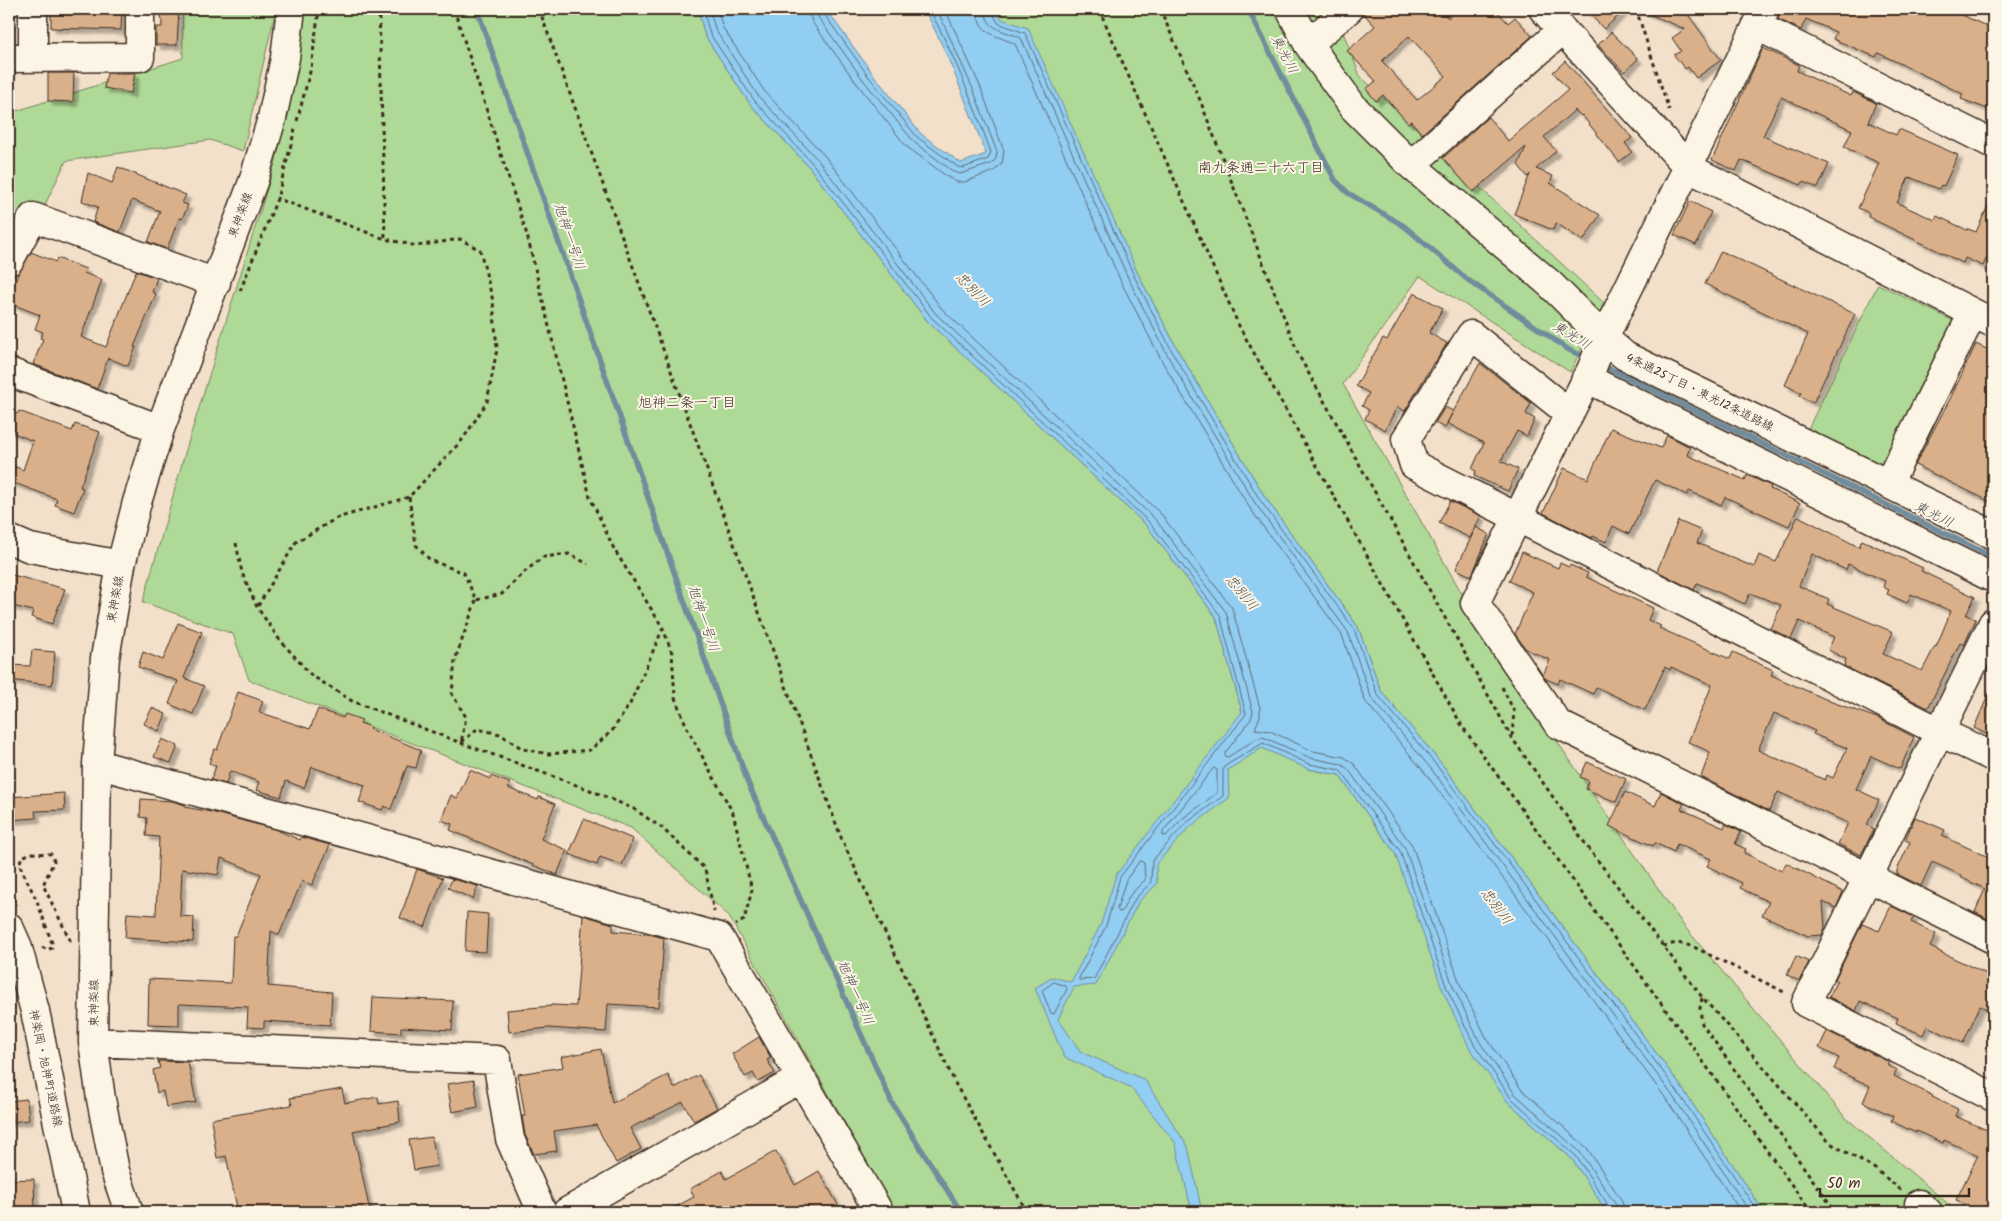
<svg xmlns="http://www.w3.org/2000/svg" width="2002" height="1221" font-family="Kalam,'Klee One',sans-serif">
<defs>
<filter id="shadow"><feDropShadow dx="4.5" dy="4.5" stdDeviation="1" flood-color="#0004"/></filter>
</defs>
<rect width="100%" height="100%" fill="#f2e0ca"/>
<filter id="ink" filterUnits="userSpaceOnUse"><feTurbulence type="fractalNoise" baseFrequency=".02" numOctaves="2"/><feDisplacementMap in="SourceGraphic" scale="10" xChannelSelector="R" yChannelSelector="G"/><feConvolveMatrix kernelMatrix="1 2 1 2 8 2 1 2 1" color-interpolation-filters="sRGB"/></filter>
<g filter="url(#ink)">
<path fill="#afd996" stroke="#75825a" d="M182,9h94l-33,142 -33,-11 -144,21 -57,119v-163l4,-5 170,-54z
M304,9h394l7,27 45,68 59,63 119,155 218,203 70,92 26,95 66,57 31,6 56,78 20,54 92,194 65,58 35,53h-712l-167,-297 -97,-87 -382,-148 -16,-46 -90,-32 42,-149 91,-293 22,-98z
M995,9h339l26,67 244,227 -34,69 -150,-96 -77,108 121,213 81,127 139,202 161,191 113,95h-194l-84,-127 -239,-322 -60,-72 -23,-64 -93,-130 -85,-143 -41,-78z
M1878,284l76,37 -74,150 -75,-36z"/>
<path fill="#92cdf2" stroke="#6f8c9d" d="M698,9h128l47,65 48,60 40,29 25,-9c-19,-49 -37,-99 -62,-145h71l6,10 27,9 111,248 41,78 85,143 93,130 23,64 60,72 239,322 84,127h-157l-35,-53 -65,-58 -38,-54 -26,-56 -48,-138 -56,-78 -31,-6 -46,-21 -34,22 1,28 -40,30 -33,36 1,20 -18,17 -43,84 -22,2 -16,32 23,33 64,28 43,67 14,65h-10l-17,-70 -45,-55 -66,-30 -29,-69 18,-11 18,5 30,-58 15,-49 126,-163 -26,-95 -70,-92 -218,-203 -119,-155 -59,-63 -45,-68z"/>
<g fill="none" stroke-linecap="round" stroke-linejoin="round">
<path stroke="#5e6b73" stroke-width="1" d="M703,9l7,25 44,66 59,64 119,154 218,205 70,92 26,99 -126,163 -14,49 -27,52v2l15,-1 41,-80 16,-17 1,-21 33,-37 38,-28v-26l2,-4 38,-23 46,21 31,6 60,81 47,138 27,55 37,54 65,58 34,52 1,4
M709,9l7,22 43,66 59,63 118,154 219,205 71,93 27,100 -2,7 -26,34v3l3,1 28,-18 7,-2 48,21 30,6 7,5 57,79 48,138 26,55 36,53 65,58 36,53 2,7
M717,9l6,19 42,64 59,63 118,154 219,205 71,94 28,100v8l-5,13 15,2 43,20 31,6 10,7 58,81 48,139 26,53 35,52 66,59 35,53 3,11
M809,9l3,13 46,63 48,61 43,32 8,4h8l29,-11 8,-8 2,-12 -24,-65 -35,-77
M816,9l2,8 46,64 51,62 39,29 6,2 31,-10 5,-5 1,-7 -24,-63 -36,-80
M823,9l1,5 45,63 48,60 41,30 5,1 25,-9 3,-7c-18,-49 -37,-98 -62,-143
M977,9c1,26 20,26 38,35l107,240 41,79 86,144 93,128 23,66 61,73 238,322 77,116
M985,9c1,22 20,21 36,29l108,242 41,80 85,143 93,129 23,65 61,73 238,322 80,120
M991,9l7,14 27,10 110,245 40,79 85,143 94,129 23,65 60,72 238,322 83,124
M1214,768l3,2v23l-35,26 -16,17h-3v-4z
M1140,861l4,2 1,17 -15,15 -8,16 -3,1 -2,-3 9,-29z
M1054,982l12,4 1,3 -13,25 -3,-1 -9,-22z"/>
<path stroke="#6f8c9d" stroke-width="5.5" d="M477,9l271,774 144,320 69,109
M1248,9l87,171 13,13 56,33 64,54 101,70 18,8
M1600,364l393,193"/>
</g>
<path fill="#dab08b" stroke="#3b2a1e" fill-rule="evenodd" filter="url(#shadow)" d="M51,9h71l-1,21 -70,-2z
M161,9h18l-2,36h-21v-18h6z
M1364,9h76l8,9 10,-9h37l13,14 7,-6 17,19 -110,98 -11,-13 -3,2 -25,-28 -7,6 -10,-12 10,-8 -29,-30 28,-25 -11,-12zM1409,36l37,40 -29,24 -35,-39z
M1585,9h41l-22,20z
M1637,9h47l37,51 -25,18 -8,-11 -3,2 -11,-14 7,-4 -9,-13 13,-9z
M1782,9h180l-2,5 28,13 -1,2 6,3v79l-32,-12 2,-5 -85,-41 -2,4 -43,-18 3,-7 -30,-13 -5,11 -23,-11z
M1611,32l27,27 -14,13 -26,-27z
M1763,48l36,17 -2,6 54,25 2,-4 23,11 -8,19 28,13 3,-6 59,26 -14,31 -3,-1 -2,4 -30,-12 -12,26 38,17 2,-4 30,14 1,-1 8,3 17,-37v48l-10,23 -18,-8 -2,5 -95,-46 1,-4 -11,-5 21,-45 -35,-16 8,-17 -71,-33 -18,39 66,28 -11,24 -15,-6 -2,3 -60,-25 -5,11 -24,-11z
M1565,61l67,77 -7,5 7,9 -13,10 -37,-47 -1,1 -6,-6 -31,27 12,14 -20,18 17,7 -3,7 50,32 -17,26 -27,-18 -3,7 -39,-16 16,-40 -2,3 -10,-12 8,-18 -53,45 -30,-34 45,-41 20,24 60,-51 -15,-18z
M48,73h26l-1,29 -25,-1z
M107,73h28l-4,20 -27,-5z
M118,167l68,28 -4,8 6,2 -6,14 -3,-1 -12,31 -19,-7 12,-31 -28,-11 -12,32 -27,-10 5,-15 -16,-6 6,-28 24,10z
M1690,201l21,11 -15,33 -22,-10z
M1721,251l134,63 -42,89 -14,-7 2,-3 -16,-8 23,-51 -103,-50z
M31,252l25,10 1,-4 29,11 -2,4 18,7 -21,57 25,10 30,-76 21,7 -5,14 4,2 -22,53h2l-8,19 -20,-8 -11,31 -64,-25 10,-25 -3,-1 3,-6 -8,-3 5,-14 -31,-12v-21l5,2 4,-10z
M1414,293l29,15 -14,25 18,10 -12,20 -1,-1 -29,49 -8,-4 -12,23 -20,-11 4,-9 -7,-4 7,-13 -13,-7 27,-48 4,2z
M1976,344l17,8v151l-78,-38 36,-68z
M1480,363l51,40 -5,11 9,5 -8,17 -10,-5 -16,30 17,8 -10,22 -34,-15 2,-5 -4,-2 12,-26 -37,-20z
M1445,407l8,4 -8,17 -10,-5z
M9,411l8,3 2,-3 53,20 3,-7 25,8 -20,55 3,1 -9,24 -19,-7 2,-6 -48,-18v-17l14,6 10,-29 -24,-10z
M1611,428l50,20 6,-13 23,12 -3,8 58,25 2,-5 24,11 -1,3 30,14 -11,23 -64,-29 -4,8 -32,-14 -2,4 -32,-15 -26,54 -16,-8 -7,16 -13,-6 -1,2 -49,-25 21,-45 24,11z
M1450,501l31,15 -11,22 -31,-15z
M1798,516l61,31 3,-7 61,28 -2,3 54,26 -9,18 10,4 -12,26 -4,-2 -4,8 -28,57 -84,-42 2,-7 -18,-9 6,-13 -35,-16 -8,18 -20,-10 10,-24 -31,-12 -5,11 -48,-21 -3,7 -37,-19 21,-50 24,10 -5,12 57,24 5,-12 17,7zM1812,554l34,16 2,-6 37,17 -2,6 6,3 -2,4 20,9 4,-9 40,17 -15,36 -1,-1 -13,25 -39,-17 10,-22 -66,-28 2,-5 -30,-13z
M1476,527l13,7 -17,41h-3l-13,-6z
M1522,552l36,16 2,-5 9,4 1,-2 18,8 -2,4 67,31 -5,12 13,6 -2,2 71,31 3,-7 40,18 -2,5 61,27 45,16 37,19 -14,32 -29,-13 -15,33 23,11 -12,25 7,4 -13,26 -23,-11 10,-21 -70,-31 -9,19 -68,-34 9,-25 -22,-10 24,-57 -41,-18 -1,3 -5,-3 -20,43 -49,-23 -3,7 -33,-15 -2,5 -12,-5 -3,-4 7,-15 -24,-11 -11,-15 18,-42 -24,-11zM1774,713l41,18 -2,3 34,14 -14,30 -6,-3 -2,5 -67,-30z
M9,574l56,15 -13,35 -21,-7 2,-6 -24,-6z
M178,623l24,9 -18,46 20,8 -11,28 -24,-10 9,-23 -40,-14 5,-15 20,8z
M32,650l23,2 -3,33 -43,-5v-15l21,1z
M1993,684v53l-19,-9z
M238,692l25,9 -4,11 51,17 8,-20 25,9 2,-4 17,6 -2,3 11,4 -1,2 51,21 -5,18 -9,-2 -16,43 -7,-3 -2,4 -23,-8 6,-17 -53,-18 -8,21 -18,-7 -5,16 -25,-7 3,-8 -29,-11 -4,13 -15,-4 5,-14 -7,-3 5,-14 3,1z
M152,708l14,6 -7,17 -15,-7z
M162,739l16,7 -7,17 -17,-6z
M1587,762l39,17 -10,23 -30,-13 3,-8 -9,-4z
M470,770l20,9 1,-3 19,7 -2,5 30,12 1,-3 16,7 -14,35 26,11 -10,25 -107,-45 2,-6 -11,-4 10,-25 6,3z
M1625,792l30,14 6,-14 23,12 -3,5 43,19 2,-4 15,8 -6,12 11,5 -2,4 38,18 4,-8 57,29 -7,16 -13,-6 2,26 -3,7 -14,1 -46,-21 7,-13 -29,-14 2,-5 -35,-17 4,-7 -34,-15 -3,8 -19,-9 -2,3 -44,-20z
M64,793l1,17 -30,1 1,7 -27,2v-23z
M141,799l31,2 13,4v2l26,5 66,18 23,10 1,-3 29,8 -18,40 -10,-4 -23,54 -8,-4 -3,55 64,6 -2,33 -66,-4v7l-17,-1 1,-20 -69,-3v21l-31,-1 1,-45 82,4 2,-47h3l25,-62 -40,-16 -3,17 -36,-6 -2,47 14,1 -1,25 -68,-4 2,-25 29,2 3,-78 -13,-1 1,-18 -7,-1z
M1915,817l30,13 -3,6 51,23v63l-18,-10 10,-23 -25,-12 1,-2 -29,-13 -11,24 -24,-12v-4l13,-28 -5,-2z
M584,819l49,20 -11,26 -22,-8 -3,8 -28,-11z
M417,869l26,9 -18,49 -25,-9z
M452,879l26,7 -5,13 -25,-11z
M1891,906l23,11 -3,5 25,12 -6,13 63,30v35l-13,-6 -17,37 -36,-17 -4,9 -27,-12 2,-5 -38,-17 -4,10 -27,-14 8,-17 -2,-1 27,-55 17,7z
M467,912l21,2 -2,38 -21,-1z
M583,915l30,9v7l36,3 15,4 -5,69 -51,-3 -2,28 -57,-4 -40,4 -2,-22 44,-4v-1l25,1z
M1796,956l13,6 -10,19 -12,-6z
M373,997l80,4 -1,29 -51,-3v6l-30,-2z
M1827,1031l62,31 -2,3 10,5 -3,6 39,20 -1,1 26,12 -3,7 34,15 4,-8v89h-11l-26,-12 22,-45 -34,-15 -1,3 -27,-12v2l-25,-12 2,-5 -30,-14 7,-16 -36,-17 5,-11 -20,-10z
M759,1037l12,21 -4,2 8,13 -17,9 -5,-9 -8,4 -13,-23z
M601,1049l11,54 56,-28 6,13 25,-13 18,33 -23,13 -11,-19 -53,26 11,21 -25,14 -20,-38 -42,6 3,20 -23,3 -9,-19 -3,-19h3l-7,-42 45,-7 -2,-10z
M158,1061l30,1 8,40 -30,5 -3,-16 -6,2 -4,-23 7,-2z
M474,1080l4,27 -26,5 -5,-28z
M342,1089l3,14 33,-6 1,7 19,-3 2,21 -47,9 17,81h-36l-1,-4 -21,4h-74l-12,-56 -9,2 -6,-39 81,-14 -2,-7z
M27,1099l2,21 -20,2v-21z
M432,1137l5,29 -23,4 -5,-30z
M776,1151l19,34 24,-14 23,41h-176l28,-15 -4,-8 32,-18 4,8z
M34,1179l1,33h-25l-1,-32z"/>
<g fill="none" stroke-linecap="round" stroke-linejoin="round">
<defs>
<path id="minor" d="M1290,9l18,35 46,64 57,57 139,119 54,54 21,18 368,179
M1543,9l146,159 304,155
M1765,9l-161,329 -13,32 -116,233 83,121 435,215
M1757,26l236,118
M1308,44l41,-35
M33,57v-48
M9,58l131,-1v-48
M1411,165l151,-135
M9,261l24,-44 183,66
M9,372l151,57
M1586,378l407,200
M1569,413l-98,-78 -65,104 8,26 526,267 53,25
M1888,484l85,-171
M9,539l21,9 91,17
M1993,623l-187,380 187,94
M97,764l622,173 160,275
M9,927l8,18 18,66 41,201
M93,1042l404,18 13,79 32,73
M1919,1204l9,8
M129,1212l-14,-41 -14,-72 -8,-57 4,-278 8,-106 16,-93 16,-63 23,-73 93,-247 19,-64 13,-60 6,-49
M567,1212l234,-134"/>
</defs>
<use href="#minor" stroke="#3b2a1e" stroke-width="31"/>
<path stroke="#3b2a1e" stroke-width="3" stroke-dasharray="4 4" stroke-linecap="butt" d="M379,9l6,230
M454,9l73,226 63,262 24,52 49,79 9,25 3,45 14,34 44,81 19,77 -8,30 -8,5
M539,9l303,831 114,245 71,127
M1099,9l140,317 223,400 349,486
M1160,9l38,86 101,261 213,382 77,111 113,148 128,146 45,26 26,21
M1636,9l33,101
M297,121l14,-53 8,-59
M240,291l37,-92 18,-70
M409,497l7,48 14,15 34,13 12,27 26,-6 20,-20 21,-17 26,-3 19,10
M236,543l6,30 15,34 22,32 32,36 41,26 109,42 129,47 44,19 28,19 43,41 9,43
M476,600l-21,60 -3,34 14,23 -5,26 16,-14 23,5 23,15 26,5 41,-4 22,-19 18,-27 33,-76
M258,606l38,-64 41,-24 72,-21 54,-58 24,-37 10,-53 -4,-48 -13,-51 -20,-11 -43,7 -32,-7 -109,-41
M1502,687l12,24 -2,26
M9,890l7,15
M1663,946l14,-3 15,3 94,47
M42,947l5,3 5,-2v-5l-15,-42 -18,-37 3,-7 9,-4 20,1 3,7 -11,24 28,57
M1702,998l-2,10 2,16 128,180 3,8"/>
<use href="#minor" stroke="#fcf5e5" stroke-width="28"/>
</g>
</g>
<g text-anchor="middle" stroke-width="4" stroke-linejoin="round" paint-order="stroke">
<g font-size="12" fill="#3b2a1e" stroke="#fcf5e5">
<text transform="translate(240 215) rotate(-69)" y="4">東神楽線</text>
<text transform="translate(1700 392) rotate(26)" y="4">4条通25丁目・東光12条道路線</text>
<text transform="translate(115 599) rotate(-80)" y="4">東神楽線</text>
<text transform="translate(94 1003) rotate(-90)" y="4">東神楽線</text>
<text transform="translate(46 1068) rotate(78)" y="4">神楽岡・旭神町道路線</text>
</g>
<g font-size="14" font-style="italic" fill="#515353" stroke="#fcf5e5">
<text transform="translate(1285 54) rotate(63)" y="5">東光川</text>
<text transform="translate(570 236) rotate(71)" y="5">旭神一号川</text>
<text transform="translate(973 289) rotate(46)" y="5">忠別川</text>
<text transform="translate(1572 335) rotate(31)" y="5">東光川</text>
<text transform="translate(1934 514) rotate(26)" y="5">東光川</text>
<text transform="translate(1242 592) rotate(50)" y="5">忠別川</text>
<text transform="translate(704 618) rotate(71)" y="5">旭神一号川</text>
<text transform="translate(1497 906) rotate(53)" y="5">忠別川</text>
<text transform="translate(856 992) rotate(66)" y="5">旭神一号川</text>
</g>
<g font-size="14" fill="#3b2a1e" stroke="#fcf5e5">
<text x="1261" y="172">南九条通二十六丁目</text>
<text x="687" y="407">旭神二条一丁目</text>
</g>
</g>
<rect width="2002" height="1221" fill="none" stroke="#fcf5e5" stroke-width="30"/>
<rect x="15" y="15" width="1972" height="1191" fill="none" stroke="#3b2a1e" stroke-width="2" filter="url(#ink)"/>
<path d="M1820 1188v8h149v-8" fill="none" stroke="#3b2a1e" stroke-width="2.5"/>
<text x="1827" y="1188" font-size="15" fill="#3b2a1e" stroke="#fcf5e5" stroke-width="4" paint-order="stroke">50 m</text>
</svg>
